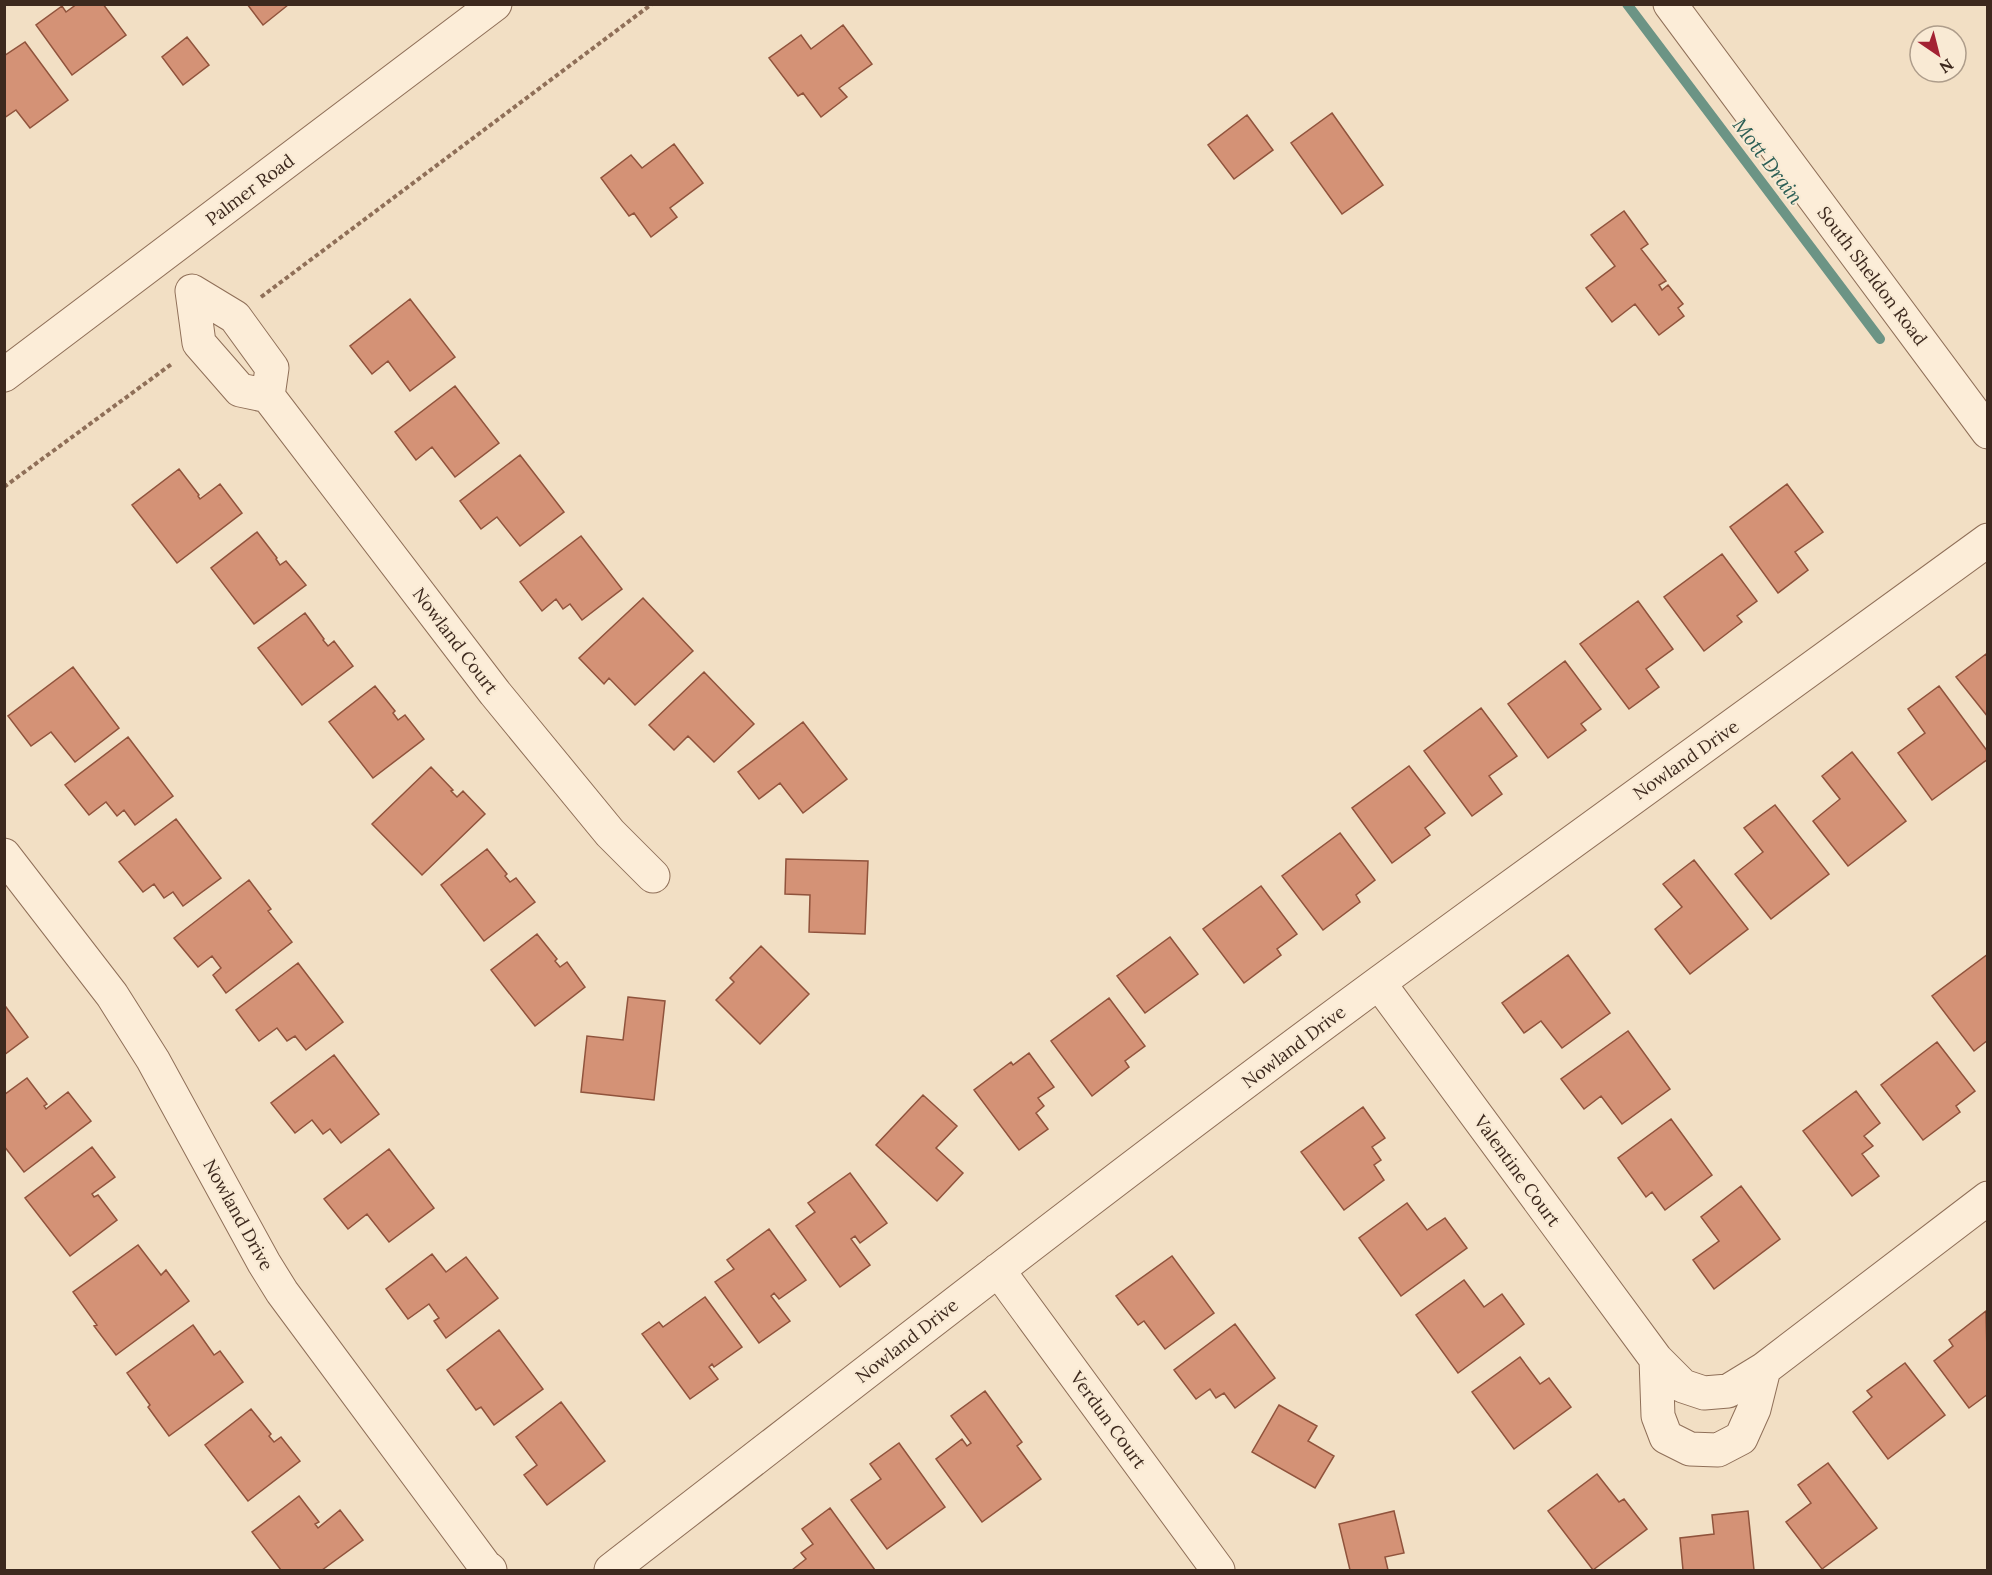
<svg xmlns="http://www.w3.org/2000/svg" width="1992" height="1575" font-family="Lora,serif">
<rect width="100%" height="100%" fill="#f2dfc4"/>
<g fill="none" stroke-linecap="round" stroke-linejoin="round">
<path stroke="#6c9485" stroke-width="10" d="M1627,4l253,335"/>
</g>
<path fill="#d49276" stroke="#90533c" stroke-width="1.5" d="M77,4h26l23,31 -54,40 -36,-50 26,-19 4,6z
M247,4h41v1l-25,20z
M843,25l29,39 -33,24 8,9 -26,20 -18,-24 -5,3 -29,-38 32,-23 10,14z
M187,37l22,28 -26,20 -21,-28z
M25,42l43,58 -38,28 -14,-18 -12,8v-62z
M1332,113l51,72 -41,29 -51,-71z
M1247,115l26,35 -39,29 -26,-34z
M674,144l29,39 -33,25 7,9 -26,20 -17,-24 -5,3 -28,-38 30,-23 11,13z
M1624,211l24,33 -7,5 25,32 -7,4 3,5 6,-5 15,19 -5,4 6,8 -25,19 -24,-31 -23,18 -26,-34 29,-22 -24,-31z
M410,299l45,58 -45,34 -22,-30 -16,13 -22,-28z
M455,386l44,57 -44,34 -23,-30 -16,13 -21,-28z
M520,455l44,57 -44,34 -23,-29 -16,12 -21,-28z
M179,469l20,26 -1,1 2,3 20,-15 22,29 -65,50 -45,-58z
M1787,484l36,48 -28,20 13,18 -30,23 -48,-66z
M257,532l20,26 -1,1 4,6 6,-4 20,24 -52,39 -43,-56z
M581,536l41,53 -40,31 -12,-16 -7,5 -7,-10 -14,12 -22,-29z
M1722,554l35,47 -20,15 5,6 -38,29 -40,-54z
M643,598l50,53 -58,54 -26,-27 -5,6 -25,-26z
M1638,601l35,48 -27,20 13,18 -30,22 -49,-65z
M305,613l19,26 -1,1 5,6 6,-5 19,25 -51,39 -44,-57z
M1986,654l2,3v60l-32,-40z
M1565,661l36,48 -20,15 5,6 -38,28 -40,-54z
M73,667l46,61 -44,34 -24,-30 -20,14 -23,-30z
M704,672l50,52 -40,38 -26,-26 -14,14 -25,-25z
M375,686l20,25 -2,2 5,7 7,-5 19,24 -51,39 -44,-56z
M1939,686l49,66v7l-56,41 -34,-47 27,-20 -17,-24z
M1481,708l36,48 -28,20 13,18 -30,22 -48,-65z
M803,722l44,57 -44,34 -23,-30 -21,16 -21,-27z
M128,737l45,59 -38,29 -11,-15 -7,6 -11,-14 -17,13 -24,-30z
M1852,752l54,69 -58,45 -35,-45 27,-22 -18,-23z
M1409,766l36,47 -20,15 5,7 -38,28 -40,-55z
M431,767l22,23 -2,1 6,6 6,-6 22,23 -63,61 -50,-51z
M1775,805l54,69 -58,45 -36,-45 28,-22 -19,-24z
M176,819l45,59 -38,28 -10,-14 -9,6 -10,-14 -11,8 -24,-30z
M1340,833l35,47 -19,15 4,7 -37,28 -41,-54z
M487,849l20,25 -2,2 5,6 6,-4 19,24 -51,39 -43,-56z
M786,859l82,2 -3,73 -56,-2 1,-37 -25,-1z
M1694,860l54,69 -58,45 -35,-45 27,-22 -19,-23z
M249,880l22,29 -3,2 24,31 -66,51 -13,-18 8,-7 -9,-12 -14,11 -24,-29z
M1261,886l36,48 -20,15 4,6 -37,28 -41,-54z
M537,934l20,25 -2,2 5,6 7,-5 18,25 -50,39 -44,-56z
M1170,937l28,37 -53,39 -28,-37z
M761,946l48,48 -49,50 -44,-44 18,-18 -4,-4z
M1988,954v86l-14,11 -42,-55z
M1568,955l42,58 -48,35 -21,-27 -17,12 -22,-30z
M298,963l45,59 -37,28 -11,-14 -8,5 -10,-13 -18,13 -23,-31z
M628,997l37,4 -11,99 -73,-8 6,-56 36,4z
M1109,998l36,48 -20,15 4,6 -37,29 -41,-55z
M6,1007l22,30 -24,18v-47z
M1628,1031l42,58 -48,35 -21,-28 -17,13 -23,-30z
M1937,1042l38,49 -19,15 4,6 -37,28 -42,-55z
M1029,1053l25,34 -16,11 6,8 -8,7 12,16 -29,21 -45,-60 37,-28 2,3z
M334,1055l45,59 -38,29 -11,-14 -7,5 -11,-14 -17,13 -24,-30z
M27,1078l20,26 -3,2 2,3 22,-17 23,29 -67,51 -20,-26v-51z
M1856,1091l24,32 -16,13 9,10 -11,8 17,22 -27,20 -49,-65z
M923,1095l34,31 -21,22 27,25 -26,28 -61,-56z
M1363,1107l22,31 -13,9 9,13 -7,5 10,15 -40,30 -43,-58z
M1671,1119l41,56 -47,35 -13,-18 -6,5 -28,-39z
M92,1147l23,30 -23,17 2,3 4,-2 19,25 -47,36 -45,-58z
M389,1149l45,59 -45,34 -22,-28 -19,15 -24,-30z
M850,1173l37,50 -27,20 -5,-7 -4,3 19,26 -30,22 -44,-61 19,-14 -7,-9z
M1741,1186l39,53 -66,50 -21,-29 26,-19 -18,-24z
M1407,1203l20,27 18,-12 22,30 -66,48 -42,-58z
M769,1229l37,51 -27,19 -5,-6 -3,3 19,25 -31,22 -44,-61 19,-13 -7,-9z
M138,1245l23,30 5,-5 23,31 -73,54 -22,-29 3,-1 -24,-33z
M432,1254l14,18 20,-15 32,41 -52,40 -12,-17 5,-3 -10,-14 -21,15 -22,-30z
M1172,1256l42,57 -49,36 -21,-28 -6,4 -22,-29z
M1464,1280l20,27 18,-13 22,30 -66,49 -42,-58z
M705,1297l37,50 -28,20 -2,-3 -3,3 9,12 -28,20 -48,-65 17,-12 4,5z
M1986,1311l2,83 -19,14 -35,-47 19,-15 -4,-6z
M1235,1324l40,54 -40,30 -11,-15 -8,5 -6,-9 -14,10 -22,-29z
M193,1325l21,30 6,-4 23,31 -74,54 -21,-29 2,-2 -23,-32z
M499,1330l44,59 -49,36 -13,-18 -5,3 -29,-40z
M1520,1357l20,27 9,-6 22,29 -57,42 -42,-57z
M1905,1363l40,52 -57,44 -35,-47 19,-15 -5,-6z
M985,1391l37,51 -5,4 24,33 -59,43 -46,-63 26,-20 5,7 4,-3 -20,-27z
M561,1402l44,59 -58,44 -23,-30 13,-10 -21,-28z
M1279,1405l38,21 -9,15 26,15 -19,32 -63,-36z
M251,1409l20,25 -2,2 5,6 7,-5 19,24 -52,40 -43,-56z
M899,1443l46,64 -58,42 -36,-49 30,-21 -11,-15z
M1828,1463l49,65 -55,41 -36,-47 25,-19 -13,-18z
M1597,1474l22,28 5,-3 23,30 -54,41 -45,-59z
M299,1496l20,26 -4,2 3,4 22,-18 23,30 -41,30h-41l-29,-38z
M830,1508l45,62h-83l14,-11 -5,-6 12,-9 -11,-15z
M1394,1511l10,42 -19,4 3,13h-38l-11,-46z
M1748,1511l6,59h-71l-3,-32 34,-4 -2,-19z"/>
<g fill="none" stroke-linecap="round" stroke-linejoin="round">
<defs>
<path id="minor" d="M1670,4l318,428
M192,291l43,26 37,51 -4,28 -28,-6 -41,-47z
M4,375l491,-371
M268,396l227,297 115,140 43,43
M4,855l108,140 41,65 111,203 18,29 203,274 5,4
M1379,983l277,376 27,27 21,7 24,-2 36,-22 224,-171
M998,1270l220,300
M1656,1359l2,57 8,21 24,12 28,1 23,-12 13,-29 10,-40
M611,1570c255,-197 509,-397 769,-588 202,-148 406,-293 608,-442"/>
</defs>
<use href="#minor" stroke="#8f6f58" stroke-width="35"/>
<path stroke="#8f6f58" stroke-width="4" stroke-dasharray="4.5 3" stroke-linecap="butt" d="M261,297l391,-293
M4,487l169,-124"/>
<use href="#minor" stroke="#fcedd8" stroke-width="33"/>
</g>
<g text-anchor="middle" stroke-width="4.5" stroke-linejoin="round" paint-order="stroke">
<g font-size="18" fill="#3d291e" stroke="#f9ead4">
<text transform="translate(250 190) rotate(-37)" y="6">Palmer Road</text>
<text transform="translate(1872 276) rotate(53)" y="6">South Sheldon Road</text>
<text transform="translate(455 641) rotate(53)" y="6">Nowland Court</text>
<text transform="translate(1686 760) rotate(-35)" y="6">Nowland Drive</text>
<text transform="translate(1294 1047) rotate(-37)" y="6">Nowland Drive</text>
<text transform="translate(1517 1171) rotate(54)" y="6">Valentine Court</text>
<text transform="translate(238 1215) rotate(61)" y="6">Nowland Drive</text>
<text transform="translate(907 1341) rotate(-38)" y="6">Nowland Drive</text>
<text transform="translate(1108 1420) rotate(54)" y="6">Verdun Court</text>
</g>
<g font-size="20" font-style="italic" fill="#2b5e55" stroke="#f9ead4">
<text transform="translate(1768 161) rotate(53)" y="7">Mott Drain</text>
</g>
</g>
<rect width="1992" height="1575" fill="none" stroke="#3d291e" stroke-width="12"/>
<g transform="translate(1938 54) rotate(145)"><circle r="28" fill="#f9ead4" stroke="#ae9d8b" stroke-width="1.5"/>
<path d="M0-4.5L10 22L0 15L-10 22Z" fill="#a32233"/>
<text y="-9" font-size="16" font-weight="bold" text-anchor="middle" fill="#3d291e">N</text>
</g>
</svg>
